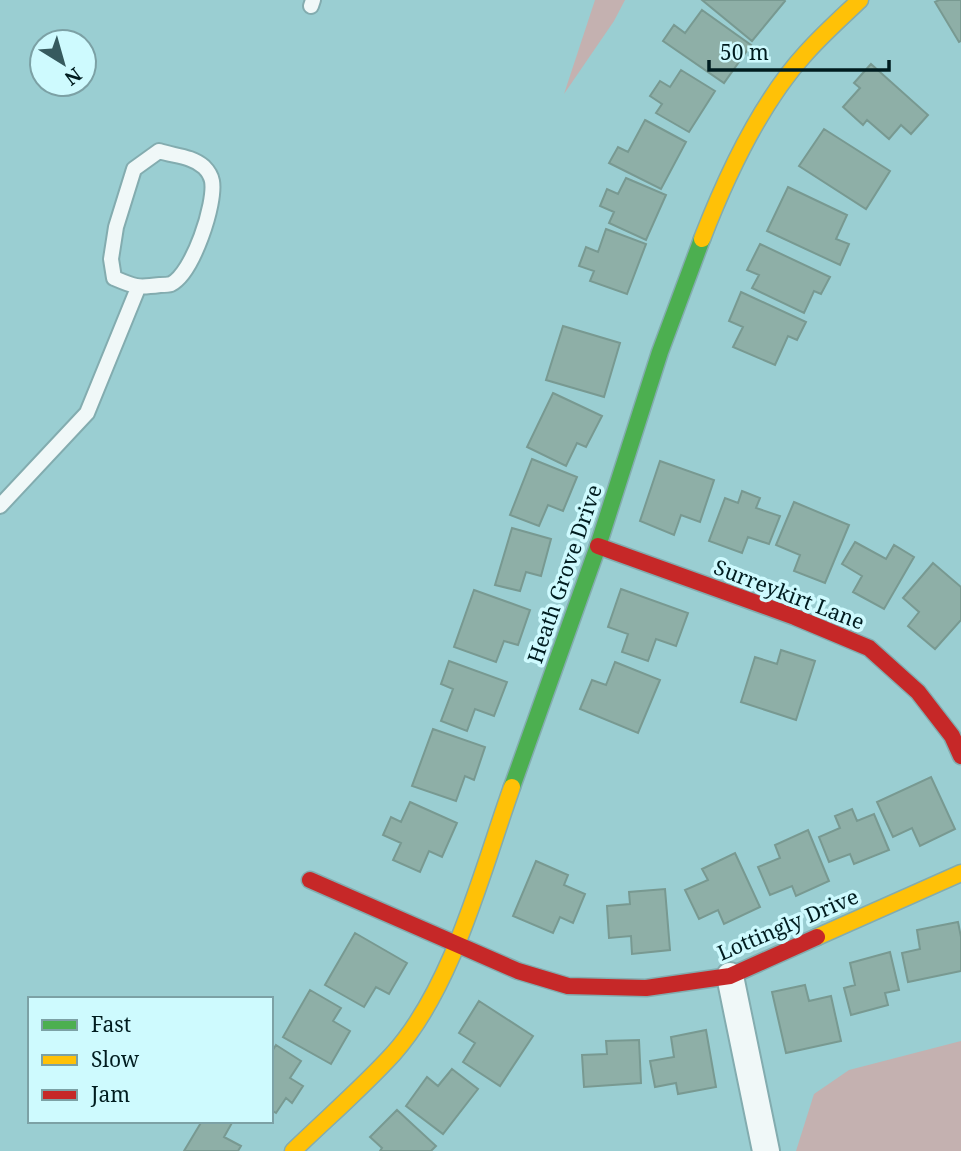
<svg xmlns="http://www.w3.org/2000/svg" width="961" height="1151" font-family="'Noto Serif',serif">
<rect width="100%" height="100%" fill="#9aced2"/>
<path fill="#c4b1b0" d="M595,0h30l-11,21 -50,73z
M961,1041v110h-165l18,-57 35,-24z"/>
<path fill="#8eafa7" stroke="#789991" stroke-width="2" d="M702,0h82l1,1 -33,40z
M939,0h22v41l-2,1 -24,-40z
M702,10l49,35 -27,38 -61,-42 11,-16 11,8z
M871,64l57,51 -17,19 -10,-9 -12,14 -22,-19 -4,5 -20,-18 17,-19 -6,-5z
M681,70l34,21 -26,41 -33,-19 6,-9 -12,-8 10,-15 10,6z
M645,120l41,22 -25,47 -52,-26 9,-16 10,5z
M824,129l66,42 -24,38 -67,-43z
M626,178l40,17 -20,45 -37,-17 5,-11 -14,-6 7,-17 11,5z
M788,187l59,28 -11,24 13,5 -9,21 -73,-34z
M606,229l40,15 -19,50 -37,-13 4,-10 -15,-5 7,-19 12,5z
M760,244l70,33 -9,17 -7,-3 -10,22 -52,-25 7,-13 -12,-5z
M741,292l65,30 -9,18 -9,-4 -13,29 -42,-18 10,-20 -14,-6z
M563,326l57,17 -16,54 -58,-17z
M553,393l49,23 -16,31 -9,-4 -11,23 -39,-19z
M532,459l45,18 -14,34 -15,-6 -9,21 -29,-11z
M660,461l54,19 -14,42 -19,-7 -7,20 -34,-14z
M742,491l18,7 -4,10 24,8 -11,28 -21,-7 -6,16 -33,-12 16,-43 13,5z
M794,502l55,23 -24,58 -31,-12 6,-16 -24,-10z
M512,528l39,11 -10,37 -15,-4 -6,19 -25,-6z
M855,542l31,17 8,-14 20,12 -30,52 -31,-17 9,-16 -20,-12z
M933,563l28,24v33l-26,29 -27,-23 11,-14 -16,-14z
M621,589l67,24 -12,33 -20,-7 -8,22 -26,-9 6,-18 -20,-7z
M474,590l56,20 -12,35 -14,-4 -8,21 -42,-15z
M781,650l34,11 -19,59 -55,-18 14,-45 22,7z
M449,661l58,21 -13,34 -19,-7 -8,22 -26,-10 12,-32 -12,-5z
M615,662l45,18 -22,53 -58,-24 12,-29 14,5z
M433,729l52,18 -11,33 -9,-4 -9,25 -44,-15z
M931,777l24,52 -35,17 -8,-18 -19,9 -16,-35z
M410,802l47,21 -15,34 -13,-6 -9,21 -27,-12 8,-17 -18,-8 8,-18 10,5z
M852,809l5,12 17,-7 15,36 -35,14 -4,-10 -21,8 -10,-25 21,-9 -5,-12z
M808,830l21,51 -33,15 -4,-10 -22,9 -12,-28 22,-9 -5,-13z
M735,853l25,54 -36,17 -6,-14 -19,9 -14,-29 23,-10 -6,-11z
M536,861l32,14 -4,10 21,9 -12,29 -13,-6 -7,16 -40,-17z
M665,889l5,61 -38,4 -1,-18 -22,2 -2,-32 23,-2 -1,-12z
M958,922l3,15v34l-53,11 -6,-29 18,-4 -3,-19z
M355,933l52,30 -18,31 -13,-7 -12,20 -39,-22z
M890,952l9,38 -14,3 3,12 -37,10 -7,-27 11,-3 -5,-22z
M805,985l4,16 22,-5 10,45 -55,12 -14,-61z
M310,990l31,18 -8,13 17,10 -19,33 -48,-27z
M479,1001l54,35 -33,50 -37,-24 12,-19 -16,-10z
M706,1030l10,57 -38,7 -2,-11 -21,4 -5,-26 24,-4 -3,-20z
M639,1040l2,43 -57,4 -2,-32 25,-1 -1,-13z
M276,1045l25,16 -11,17 13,8 -11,17 -6,-5 -10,15 -5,-3v-57z
M452,1069l26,20 -35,45 -37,-28 21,-29 11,9z
M397,1110l39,36 -5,5h-51l2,-3 -12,-11z
M202,1121h31l-9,16 17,9 -3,5h-54z"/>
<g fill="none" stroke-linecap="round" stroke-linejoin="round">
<defs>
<path id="lane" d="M311,6l2,-6
M159,151c15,5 33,5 45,16 4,4 7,9 8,14 4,22 -19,92 -41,103 -3,1 -7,1 -11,1 -23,3 -25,2 -46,-7l-3,-19 5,-32 18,-58z
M0,506l87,-93 51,-125"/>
<path id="street" d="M730,976l36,175"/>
<path id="fast" d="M512,787l86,-241 62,-194 42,-113"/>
<path id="slow" d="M702,239c24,-62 59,-137 104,-186 17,-19 36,-36 54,-53
M817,937l144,-64
M293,1151c33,-32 69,-63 100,-97 60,-67 89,-183 119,-267"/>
<path id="jam" d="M598,546l197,71 74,31 49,44 34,44 9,20
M310,880l208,91 50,15 78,2 84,-12 87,-39"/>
</defs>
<use href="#lane" stroke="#83acaf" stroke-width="18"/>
<use href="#street" stroke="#83acaf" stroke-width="30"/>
<use href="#fast" stroke="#83acaf" stroke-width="19"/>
<use href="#slow" stroke="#83acaf" stroke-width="19"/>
<use href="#jam" stroke="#83acaf" stroke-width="19"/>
<use href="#lane" stroke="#f0f8f8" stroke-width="14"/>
<use href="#street" stroke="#f0f8f8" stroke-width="26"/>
<use href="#fast" stroke="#4caf50" stroke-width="16"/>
<use href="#slow" stroke="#ffc107" stroke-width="16"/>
<use href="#jam" stroke="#c62828" stroke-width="16"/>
</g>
<g text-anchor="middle" stroke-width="7" stroke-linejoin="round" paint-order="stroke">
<g font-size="21" fill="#001c1f" stroke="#cefafe">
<text transform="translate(565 574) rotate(-71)" y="7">Heath Grove Drive</text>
<text transform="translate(789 595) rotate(21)" y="7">Surreykirt Lane</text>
<text transform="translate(788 925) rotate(-23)" y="7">Lottingly Drive</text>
</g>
</g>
<rect x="28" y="997" width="245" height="126" fill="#cefafe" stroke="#7ca1a5" stroke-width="2"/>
<rect x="42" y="1020" width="35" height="10" fill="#4caf50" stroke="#7ca1a5" stroke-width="2"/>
<text x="91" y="1032" font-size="21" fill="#001c1f">Fast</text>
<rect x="42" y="1055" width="35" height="10" fill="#ffc107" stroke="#7ca1a5" stroke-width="2"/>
<text x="91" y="1067" font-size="21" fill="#001c1f">Slow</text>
<rect x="42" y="1090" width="35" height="10" fill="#c62828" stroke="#7ca1a5" stroke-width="2"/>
<text x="91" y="1102" font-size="21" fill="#001c1f">Jam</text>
<g transform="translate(63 63) rotate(143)"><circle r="33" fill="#cefafe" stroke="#7ca1a5" stroke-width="2"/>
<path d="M0-5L12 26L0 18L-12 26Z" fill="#365a5e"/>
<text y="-10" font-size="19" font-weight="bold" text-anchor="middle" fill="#001c1f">N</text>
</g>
<path d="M709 60v10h180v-10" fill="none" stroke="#001c1f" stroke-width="3.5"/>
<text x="720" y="60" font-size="21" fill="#001c1f" stroke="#cefafe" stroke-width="5" paint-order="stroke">50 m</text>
</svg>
